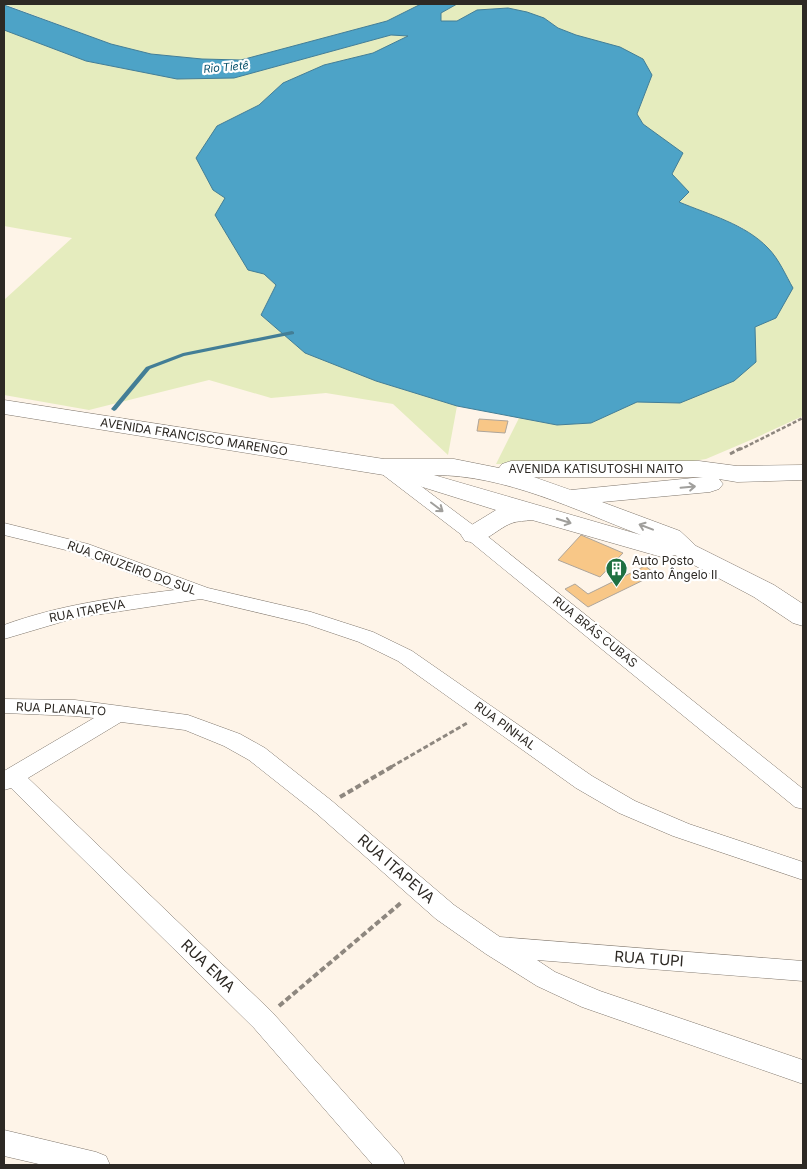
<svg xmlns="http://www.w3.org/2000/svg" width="807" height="1169" font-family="Inter,sans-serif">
<rect width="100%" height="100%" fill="#fef4e8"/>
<path fill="#e5ecbe" d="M4,4h417l-34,17 -145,39 -40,-1 -51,-5 -40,-10z
M457,4h346v412l-50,23 -47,20 -13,2 -73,4 -124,-1 23,-46 38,7 34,-2 46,-21 43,1 76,-41 -1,-35 21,-9 -7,-69 -28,-22 -62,-25 -7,-28 10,-21 -39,-29 -6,-10 15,-39 -76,-40 -18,-7 -14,-10 -36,-10 -31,2 -20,11h-17l1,-8z
M4,30l82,31 91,18 57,-1 157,-43 19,1 -37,17 -49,12 -41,18 -24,22 -42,21 8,72 39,76 12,11 -15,30 45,38 70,28 81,25 -9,49 -55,-51 -67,-11 -55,5 -62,-18 -120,30 -85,-15v-95l68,-62 -68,-12z"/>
<path fill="#4da3c7" stroke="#437e96" d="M421,4h36l-16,9v8h16l20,-11 31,-2 19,4 17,6 14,10 18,7 44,12 23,12 9,16 -15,39 6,10 40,29 -11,21 17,18 -10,10c31,13 66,22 89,46 11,11 18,28 25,40l-17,30 -21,9 1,35 -22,19 -54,22 -43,-1 -46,21 -34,2 -100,-19 -81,-25 -71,-28 -44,-38 15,-30 -12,-11 -16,-4 -33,-55 10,-17 -12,-8 -17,-32 21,-32 42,-21 24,-22 41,-18 49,-12 35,-17 -17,-1 -157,43 -57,1 -91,-18 -82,-31v-25l107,39 40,10 51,5 39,1 146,-39z"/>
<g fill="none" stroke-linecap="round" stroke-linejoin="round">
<path fill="#437e96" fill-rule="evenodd" d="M292,331l2,1v2l-110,22 -34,13 -34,41 -2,1 -3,-2 35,-42 37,-14z"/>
</g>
<path fill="#f8c787" stroke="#aea59a" d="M479,419l29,2 -3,12 -28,-2z
M581,535l42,18 -23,24 -42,-17z
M645,566l11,8 -68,33 -23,-18 10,-5 13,10z"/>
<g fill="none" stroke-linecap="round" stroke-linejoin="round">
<defs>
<path id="minor" d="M384,462l6,1 91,68 322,258v20l-8,-2 -328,-268 -89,-68 -3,-4 3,-4z
M4,523l84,21 120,44 103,24 62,20 39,19 180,125 43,25 54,23 114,38v18l-130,-44 -54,-23 -43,-25 -178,-127 -39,-19 -53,-18 -105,-25 -126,19 -71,21v-14c55,-20 113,-28 171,-35l-101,-38 -70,-17z
M4,699l71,1 113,15 52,19 25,14 67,53 122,104 46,32 303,24v20l-266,-21 18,12 45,19 203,69v24l-221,-77 -45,-21 -51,-32 -50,-35 -120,-106 -67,-53 -25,-14 -39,-16 -64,-8 -93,56 244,234 129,144 4,9h-32l-119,-137 -243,-240 -7,2v-19l90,-53 -19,-2 -71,-3z
M4,1130l92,22 10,4 4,9h-67l-39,-9z"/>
<path id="secondary" d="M4,400l380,59h70l45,9 3,-4 9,-3h188l38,5 66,-1v15l-66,2 -18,-3 4,5 -4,5 -9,3 -108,10 78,29 16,15 78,39 29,19v22l-10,-3 -39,-26 -79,-42 -10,3 -133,-38c-7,1 -15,1 -20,3 -18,7 -27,23 -47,18l-4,-6 4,-6 31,-19 -96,-30 -3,-5h-13l-380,-61zM434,475c72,0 141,35 207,60zM534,477h169l-132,13z"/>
</defs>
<use href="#minor" stroke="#7f766c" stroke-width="1"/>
<use href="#secondary" stroke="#7f766c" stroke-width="1"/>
<path stroke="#8e877f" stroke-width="2.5" stroke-dasharray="4 2" stroke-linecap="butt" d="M739,450l64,-32"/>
<path stroke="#8e877f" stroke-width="3" stroke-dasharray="5 2.5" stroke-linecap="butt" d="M730,454l11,-6
M391,767l78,-45"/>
<path stroke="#8e877f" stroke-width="4" stroke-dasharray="6 3" stroke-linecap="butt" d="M340,797l53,-31
M279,1006l123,-104"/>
<use href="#minor" fill="#fff" fill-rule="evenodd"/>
<use href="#secondary" fill="#fff" fill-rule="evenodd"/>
</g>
<defs><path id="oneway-shaft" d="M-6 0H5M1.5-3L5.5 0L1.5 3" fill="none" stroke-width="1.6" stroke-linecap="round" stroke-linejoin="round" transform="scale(1.25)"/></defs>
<g stroke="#a09f9c">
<use href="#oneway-shaft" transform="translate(688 487) rotate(-5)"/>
<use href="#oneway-shaft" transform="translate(437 507) rotate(37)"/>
<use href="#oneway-shaft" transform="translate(564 521) rotate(17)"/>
<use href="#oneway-shaft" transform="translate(646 527) rotate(-159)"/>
</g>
<defs>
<symbol id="building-pin" viewBox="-11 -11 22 30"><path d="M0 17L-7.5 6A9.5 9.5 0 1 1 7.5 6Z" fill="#1f7041" stroke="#fff"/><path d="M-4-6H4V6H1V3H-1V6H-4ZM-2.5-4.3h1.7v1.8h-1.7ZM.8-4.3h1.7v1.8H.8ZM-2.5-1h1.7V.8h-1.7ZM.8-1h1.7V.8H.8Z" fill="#fff"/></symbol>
</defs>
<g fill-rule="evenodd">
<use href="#building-pin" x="604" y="556" width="25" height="34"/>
</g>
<g text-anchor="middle" stroke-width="4.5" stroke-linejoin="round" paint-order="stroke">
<g font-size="11" font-style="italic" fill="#0c536d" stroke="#fff">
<text transform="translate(226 67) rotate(-5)" y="4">Rio Tietê</text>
</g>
<g font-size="12" fill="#2d2924" stroke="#fff">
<text transform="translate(194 437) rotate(9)" y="4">AVENIDA FRANCISCO MARENGO</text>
<text x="596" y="473">AVENIDA KATISUTOSHI NAITO</text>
<text transform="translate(132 568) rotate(20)" y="4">RUA CRUZEIRO DO SUL</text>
<text transform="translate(87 611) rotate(-11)" y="4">RUA ITAPEVA</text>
<text transform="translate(595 632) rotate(39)" y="4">RUA BRÁS CUBAS</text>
<text transform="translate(61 709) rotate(3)" y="4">RUA PLANALTO</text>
<text transform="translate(505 726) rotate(36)" y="4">RUA PINHAL</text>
</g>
<g font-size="12" fill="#2d2924" stroke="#fff" text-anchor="start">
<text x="632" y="565">Auto Posto<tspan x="632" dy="14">Santo Ângelo II</tspan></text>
</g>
<g font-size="15" fill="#2d2924" stroke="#fff">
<text transform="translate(396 869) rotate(41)" y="5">RUA ITAPEVA</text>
<text transform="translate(649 959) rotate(4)" y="5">RUA TUPI</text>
<text transform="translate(208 966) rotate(44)" y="5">RUA EMA</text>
</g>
</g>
<rect width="807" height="1169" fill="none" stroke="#2d2924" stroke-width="10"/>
</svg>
